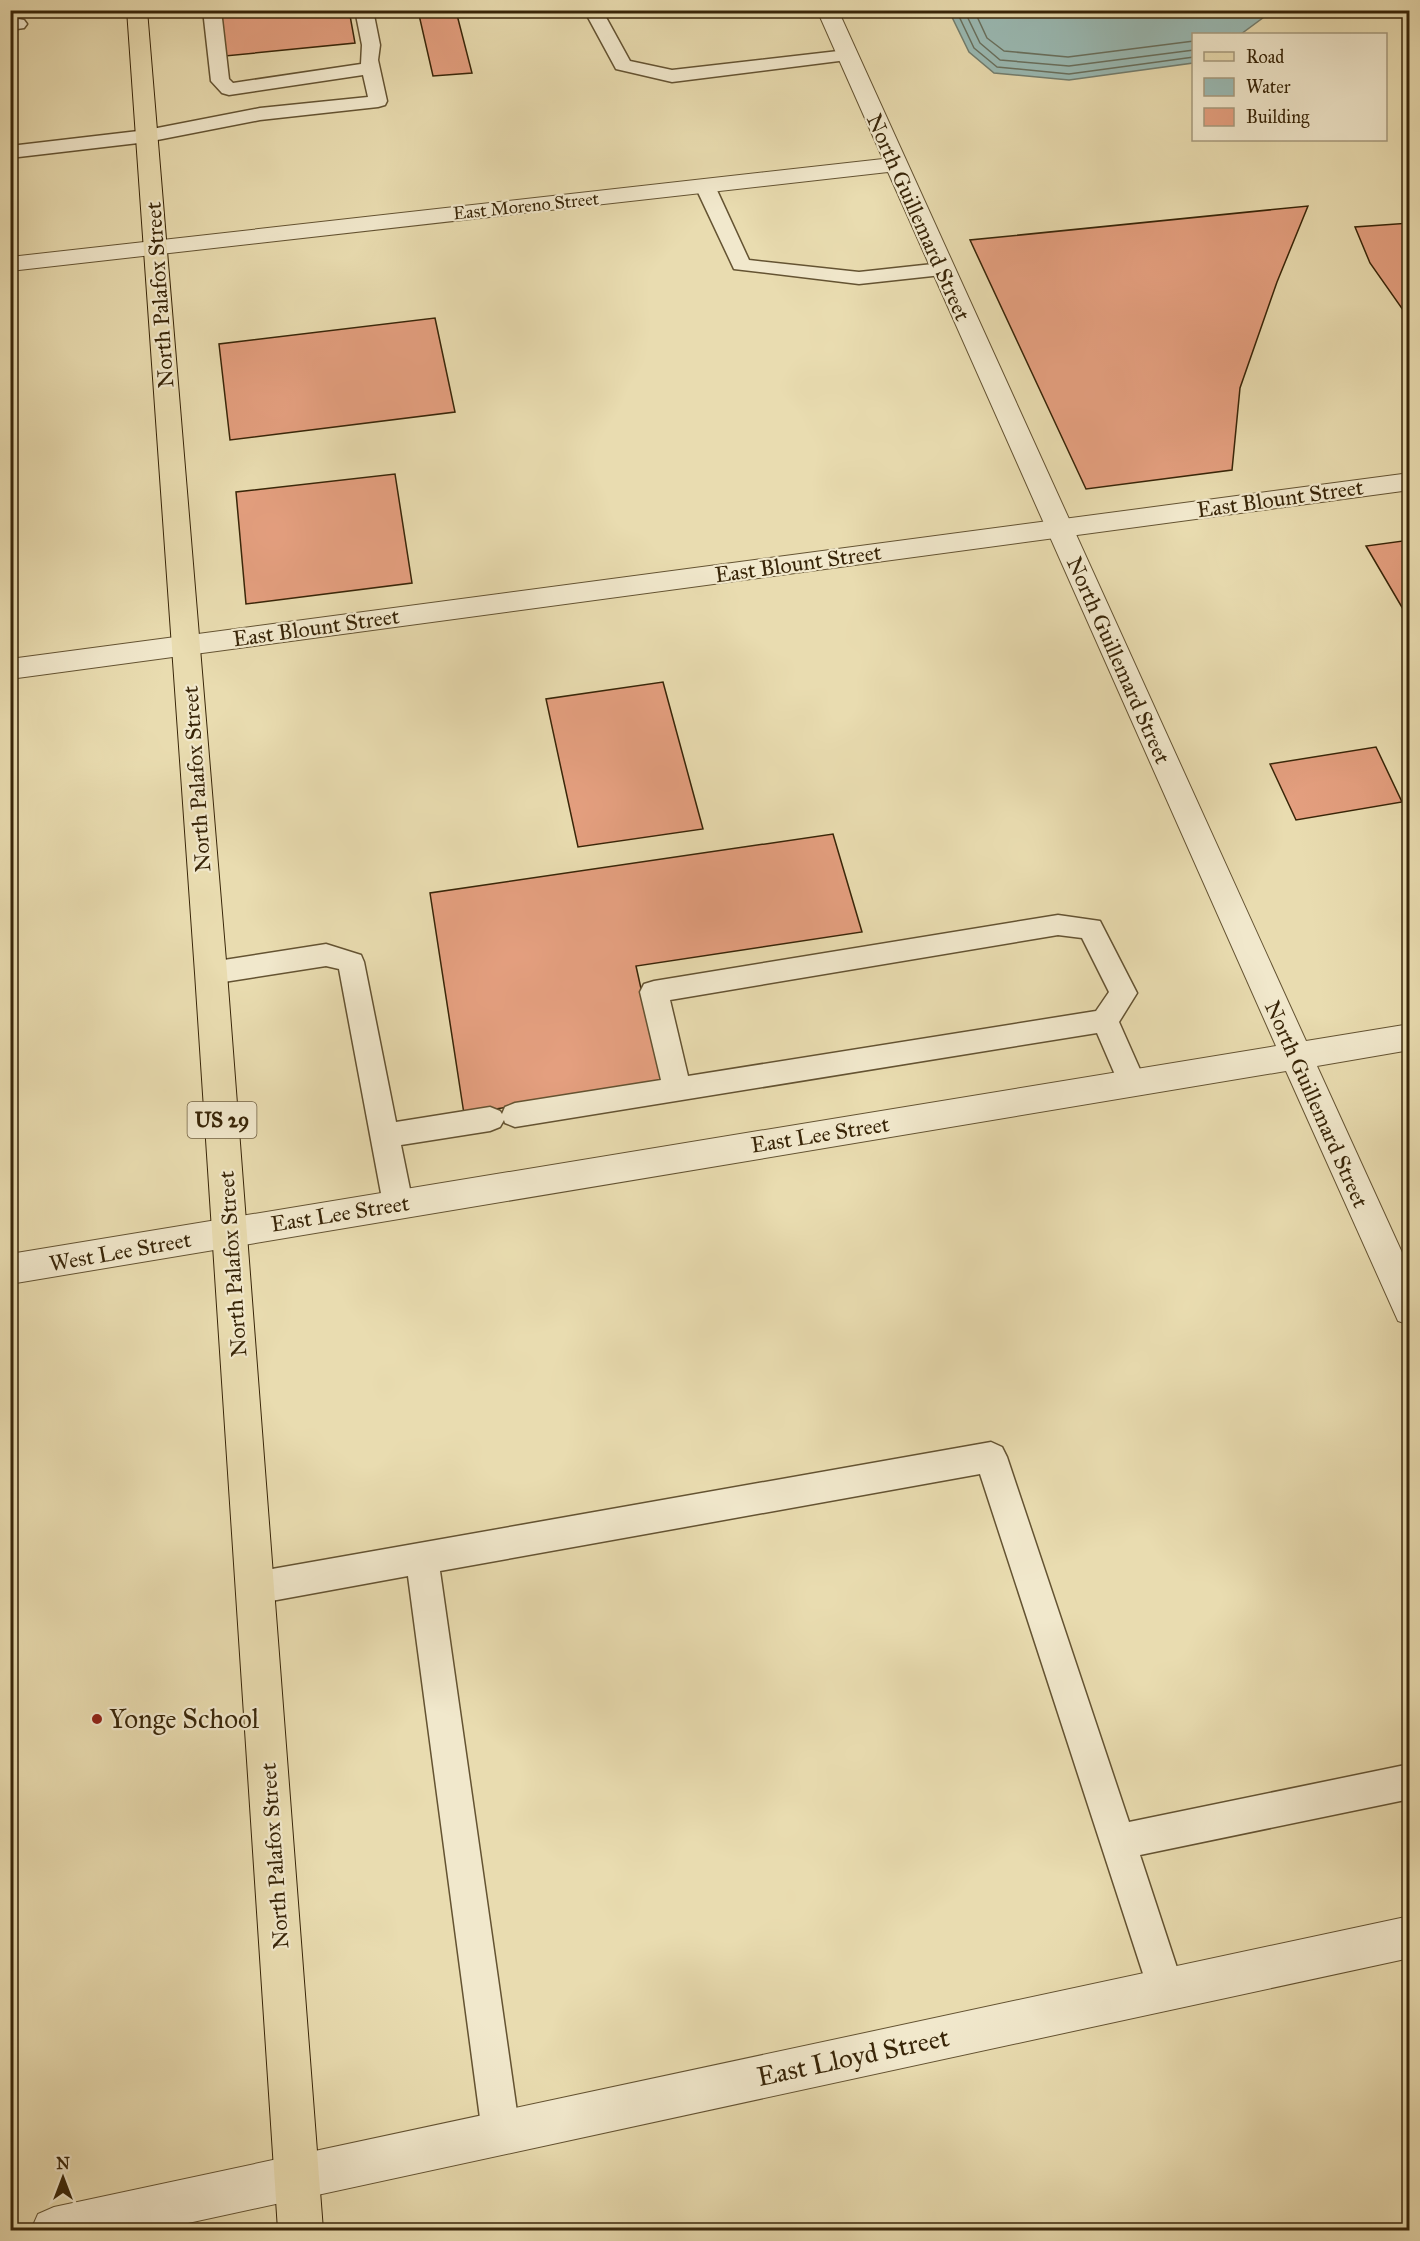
<svg xmlns="http://www.w3.org/2000/svg" width="1420" height="2241" font-family="'IM FELL Great Primer',serif">
<rect width="100%" height="100%" fill="#e9dcb0"/>
<filter id="stains"><feTurbulence type="fractalNoise" baseFrequency=".00333" numOctaves="4"/><feColorMatrix values="0 0 0 0 .2 0 0 0 0 .09 0 0 0 0 .02 0 0 0 .5 -.17"/></filter>
<radialGradient id="worn" r=".72"><stop offset=".6" stop-color="#630" stop-opacity="0"/><stop offset="1" stop-color="#630" stop-opacity=".3"/></radialGradient>
<path fill="#9abab4" stroke="#737e6f" stroke-width="1.5" d="M1261,11l3,6 -23,17h-47l-1,29 -124,17 -75,-7 -25,-21 -20,-41z"/>
<g fill="none" stroke-linecap="round" stroke-linejoin="round">
<path stroke="#69705e" stroke-width="1.5" d="M956,10l18,38 23,19 72,7 125,-17
M964,10l16,33 20,17 69,6 125,-16
M974,10l13,28 17,13 64,6 126,-16"/>
</g>
<path fill="#e49f7f" stroke="#382508" stroke-width="1.5" d="M219,10h130l6,33 -130,13z
M456,11l16,62 -39,3 -14,-61z
M1308,206l-31,76 -37,106 -8,82 -146,19 -116,-249z
M1410,223v97l-40,-57 -15,-36z
M435,318l20,94 -225,28 -11,-96z
M395,474l17,109 -166,21 -10,-112z
M1410,540v81l-44,-75z
M663,682l40,147 -125,18 -32,-148z
M1376,747l26,55 -106,18 -26,-56z
M833,834l29,98 -226,34 26,117 -198,31 -34,-221z"/>
<g fill="none" stroke-linecap="round" stroke-linejoin="round">
<defs>
<path id="service" d="M203,10h18l8,69 4,4 128,-19 1,-19 -7,-35h18l7,35 -2,15 9,41 -2,4 -7,2 -118,13 -113,22 -137,16v-12l137,-16 113,-22 108,-11 -5,-22 -134,20 -7,-2 -11,-12z
M584,10h18l28,51 42,9 175,-20 6,1 3,4 -3,4 -6,1 -175,22 -56,-13z
M18,19l6,1 3,4 -3,4 -14,2v-10z
M705,180l7,2 3,4 34,74 110,12 83,-9 7,2 3,4 -3,4 -7,2 -83,9 -125,-15 -39,-83 3,-4z
M1058,915l42,6 37,72 -18,29 27,61 -4,8 -10,4 -10,-4 -25,-58 -582,94 -10,-4 -1,-3 -4,7 -10,4 -89,14 12,59 -5,9 -10,3 -10,-3 -5,-9 -44,-235 -13,-3 -115,18 -10,-3 -4,-8 4,-8 10,-3 115,-18 35,11 3,7 32,160 94,-15 10,4 2,3 3,-7 10,-4 146,-23 -21,-88 4,-8 10,-3zM1058,935l24,3 27,54 -13,19 -408,65 -18,-76z
M991,1442l11,5 5,10 122,365 281,-58v35l-270,56 44,134 -5,13 -13,5 -13,-5 -5,-13 -168,-515 -540,97 80,562 -6,13 -13,6 -13,-6 -6,-13 -74,-557 -153,28 -12,-5 -4,-11 4,-11 12,-5z"/>
<path id="minor" d="M817,10h21l468,1031 104,-17v26l-93,16 93,204v55l-12,-4 -112,-250 -1276,213v-30l1266,-208 -388,-874 -878,99v-14l873,-98z
M1410,1916v42l-1254,272h-125l7,-16 16,-7z"/>
<path id="tertiary" d="M1410,473v17l-1400,189v-20z"/>
<path id="primary" d="M127,10h20l80,963 96,1257h-45l-83,-1257z"/>
</defs>
<use href="#service" stroke="#645332" stroke-width="3"/>
<use href="#minor" stroke="#645332" stroke-width="2"/>
<use href="#tertiary" stroke="#645332" stroke-width="2"/>
<use href="#primary" stroke="#382508" stroke-width="2"/>
<use href="#service" fill="#f1e8cc" fill-rule="evenodd"/>
<use href="#minor" fill="#f1e8cc" fill-rule="evenodd"/>
<use href="#tertiary" fill="#f1e8cc" fill-rule="evenodd"/>
<use href="#primary" fill="#e9dcb0" fill-rule="evenodd"/>
</g>
<circle fill="#8f2418" stroke="#f1e8cc" stroke-width="2" cx="97" cy="1719" r="6"/>
<g text-anchor="middle" stroke-width="4.5" stroke-linejoin="round" paint-order="stroke">
<g font-size="18" fill="#382508" stroke="#f1e8cc">
<text transform="translate(526 206) rotate(-6)" y="6">East Moreno Street</text>
</g>
<rect fill="#f1e8cc" stroke="#706043" stroke-width="1.5" x="187.5" y="1102" width="69" height="36" rx="4.5"/>
<g font-size="21" font-weight="bold" fill="#382508">
<text x="222" y="1127">US 29</text>
</g>
<g font-size="22" fill="#382508" stroke="#f1e8cc">
<text transform="translate(919 217) rotate(66)" y="8">North Guillemard Street</text>
<text transform="translate(159 295) rotate(-94)" y="8">North Palafox Street</text>
<text transform="translate(1280 498) rotate(-8)" y="8">East Blount Street</text>
<text transform="translate(798 563) rotate(-8)" y="8">East Blount Street</text>
<text transform="translate(316 627) rotate(-8)" y="8">East Blount Street</text>
<text transform="translate(1119 660) rotate(66)" y="8">North Guillemard Street</text>
<text transform="translate(196 779) rotate(-94)" y="8">North Palafox Street</text>
<text transform="translate(1317 1104) rotate(66)" y="8">North Guillemard Street</text>
<text transform="translate(820 1134) rotate(-9)" y="8">East Lee Street</text>
<text transform="translate(340 1213) rotate(-9)" y="8">East Lee Street</text>
<text transform="translate(120 1251) rotate(-10)" y="8">West Lee Street</text>
<text transform="translate(232 1264) rotate(-94)" y="8">North Palafox Street</text>
<text transform="translate(274 1856) rotate(-94)" y="8">North Palafox Street</text>
</g>
<g font-size="27" fill="#382508" stroke="#f1e8cc" text-anchor="start">
<text x="109" y="1728">Yonge School</text>
</g>
<g font-size="27" fill="#382508" stroke="#f1e8cc">
<text transform="translate(853 2057) rotate(-12)" y="9">East Lloyd Street</text>
</g>
</g>
<rect width="1420" height="2241" fill="none" stroke="#e9dcb0" stroke-width="36"/>
<rect x="12" y="12" width="1396" height="2217" fill="none" stroke="#382508" stroke-width="3"/>
<rect x="18" y="18" width="1384" height="2205" fill="none" stroke="#382508" stroke-width="1.5"/>
<rect x="1192" y="33" width="195" height="108" fill="#f1e8cc" stroke="#a79a7e" stroke-width="1.5"/>
<rect x="1204" y="52" width="30" height="9" fill="#e9dcb0" stroke="#a79a7e" stroke-width="1.5"/>
<text x="1246" y="63" font-size="18" fill="#382508">Road</text>
<rect x="1204" y="78" width="30" height="18" fill="#9abab4" stroke="#a79a7e" stroke-width="1.5"/>
<text x="1246" y="93" font-size="18" fill="#382508">Water</text>
<rect x="1204" y="108" width="30" height="18" fill="#e49f7f" stroke="#a79a7e" stroke-width="1.5"/>
<text x="1246" y="123" font-size="18" fill="#382508">Building</text>
<g transform="translate(63 2178)" stroke="#f1e8cc" stroke-width="4.5" paint-order="stroke">
<path d="M0-4.5L10 22L0 15L-10 22Z" fill="#382508"/>
<text y="-9" font-size="16" font-weight="bold" text-anchor="middle" fill="#382508">N</text>
</g>
<rect width="100%" height="100%" filter="url(#stains)"/>
<rect width="100%" height="100%" fill="url(#worn)"/>
</svg>
